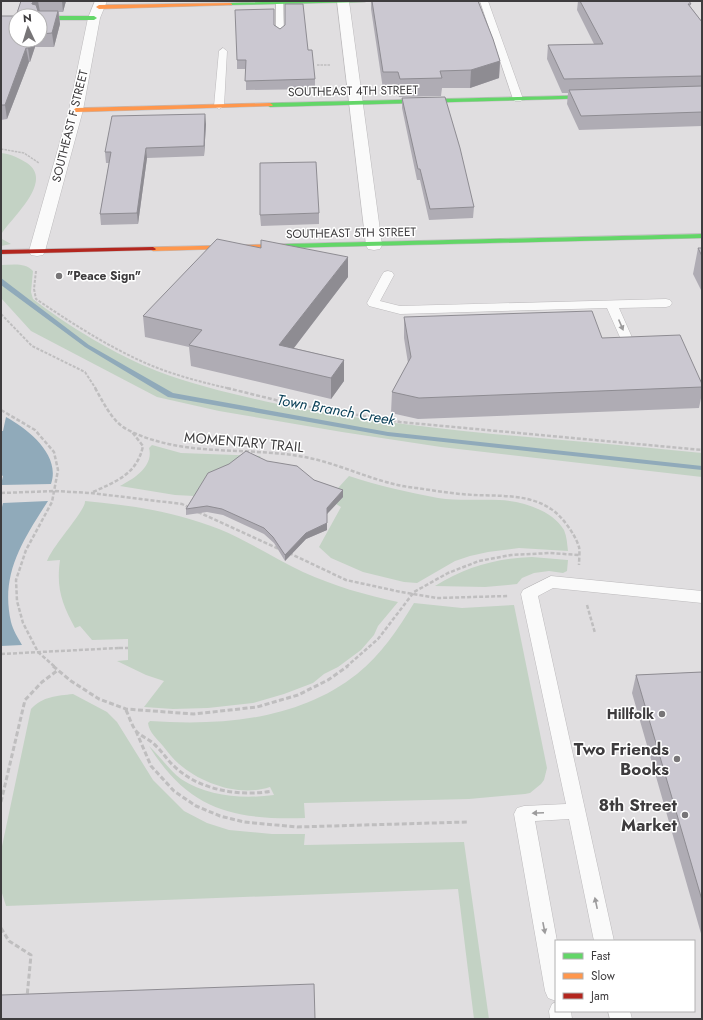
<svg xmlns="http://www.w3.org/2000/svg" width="703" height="1020" font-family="Jost,sans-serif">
<rect width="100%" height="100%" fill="#e0dee0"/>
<path fill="#c3d2c4" d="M1,153c10,1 18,5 26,10 27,18 -14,53 -25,70v6l9,5 -10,2z
M1,265c11,0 24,-3 32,6l-2,21 2,7c35,27 83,56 124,72 39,15 80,24 121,33 71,14 143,23 215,30 70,6 139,12 209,19v24l-261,-30 -99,-15 -123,-21 -62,-14 -126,-66 -30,-33z
M152,445l29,8 80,3 -15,13 -52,27 -19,-1 -55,-9c14,-7 34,-20 29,-38z
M349,476c29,10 59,16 89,22 20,3 41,1 61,2 23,1 53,10 65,30 3,7 3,14 4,21l-49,-3 -31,4 -18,4 -15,5 -38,22 -13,-1 -41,-10 -32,-14 -12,-11 22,-40 -13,-8z
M85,501c46,4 91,11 134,28 29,12 55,29 84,43 31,14 62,23 95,30l-20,24 -4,9 -13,15 -23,17 -14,7 -11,9 -29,11 -31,9 -45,5 -35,1 -29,-2 20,-26 -18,-6 -29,-14 11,-1v-21l-36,1 -12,-14 -5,2c-13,-24 -19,-40 -15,-68l-13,1c6,-16 39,-51 38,-60z
M532,557l36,3 -1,11 -4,2 -14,-2 -15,2 -12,5 -5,6 -9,1 -23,2 -50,-1c30,-19 63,-28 97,-29z
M414,603l48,5 52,-3 33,163 -3,12 -3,4 -11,9 -5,1 -56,5 -165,4 1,15c-72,2 -116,-8 -156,-72 11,10 20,24 32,33 27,18 63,20 93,16l-4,-8c-30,10 -68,-3 -91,-23 -6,-5 -11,-12 -16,-18 -6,-7 -14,-14 -15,-23l2,-2c71,5 149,-1 207,-47 24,-19 41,-45 57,-71z
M73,694l34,18 10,10 36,58 31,31 23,12 22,7 43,4h33l-1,11 160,-3 25,177h-15l-16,-130 -452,17 -5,-16v-39l30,-142c12,-13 26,-13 42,-15z"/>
<path fill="#90aaba" d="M6,417c22,12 55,38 45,67l-50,1 2,-9 -2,-1v-44h2z
M48,501c-25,39 -48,73 -37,121 2,8 7,16 11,23l-21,1v-135l2,-8z"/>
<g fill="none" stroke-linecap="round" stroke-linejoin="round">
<path fill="#90aaba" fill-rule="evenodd" d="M1,278l88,67 84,48 215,39 314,34v4l-314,-34 -220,-39 -83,-50 -84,-62z"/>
<defs>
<path id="lane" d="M276,1h6l1,2 1,31 -4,3 -4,-3z
M480,1h8l35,98 -2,2h-6l-2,-2z
M223,48l4,3 -3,55 -5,3 -5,-3 5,-55z
M388,271l4,1 2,3 -14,26 20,5 266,-7 4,1 2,3 -2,3 -4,1 -47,1 15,34 11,3 1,3 -1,3c-9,2 -17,0 -22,-7l-16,-36 -207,6 -31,-8 -2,-3 15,-28 2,-3z
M551,576l151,15v12l-149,-15 -15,8 76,345h-20l-25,-122 -34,2 22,120h-1v60l-8,-3 -3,-7 -31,-177 3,-6 7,-2 42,-2 -45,-210 2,-4z
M556,1002v9h15l1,8h-22l-1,-8 3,-7z
M608,1011h22l2,8h-22z"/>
<path id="street" d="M95,1h12l-7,17 -17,92 -38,141 -2,4 -6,1 -6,-1 -2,-4 40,-141 19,-92z
M337,1h12l33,244 -2,4 -6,1 -6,-1 -2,-4z"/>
<path id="fast" d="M298,1h69l-2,1 -135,3 -2,-1 2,-1z
M40,16h54l3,2 -3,2h-54z
M598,95l2,1v2l-330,9 -3,-2 3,-2z
M702,234v4l-418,10 -3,-2 3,-2z"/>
<path id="slow" d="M230,3l2,1v1l-133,4 -3,-2 3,-2z
M270,103l3,2 -1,1 -196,6 -3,-2 3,-2z
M284,244l2,1v2l-133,4 -3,-2 3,-2z"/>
<path id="jam" d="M153,247l3,2 -1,1 -154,4v-4z"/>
</defs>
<use href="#lane" stroke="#bdbbbd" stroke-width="1"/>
<use href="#street" stroke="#bdbbbd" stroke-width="1"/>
<use href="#fast" stroke="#bdbbbd" stroke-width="1"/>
<use href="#slow" stroke="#bdbbbd" stroke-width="1"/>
<use href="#jam" stroke="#bdbbbd" stroke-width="1"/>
<path stroke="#bfbebf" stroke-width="1.5" stroke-dasharray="2.5 1" stroke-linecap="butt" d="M317,65h13
M1,149l23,4 15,10"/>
<path stroke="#bfbebf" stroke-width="2" stroke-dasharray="3 1.5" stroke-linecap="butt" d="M36,271l-2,18 2,10c34,23 68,45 105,62 28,13 60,21 90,28
M1,314l31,32 53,26 11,17"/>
<path stroke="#bfbebf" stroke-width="2.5" stroke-dasharray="4 2" stroke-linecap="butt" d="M95,388c9,15 17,34 33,42 59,30 128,14 190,30 34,9 65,25 99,28 19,3 38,6 57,7 25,1 55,-1 77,14 11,7 24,25 28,38 1,5 0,13 0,18
M227,388l65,16 108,18 302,28
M1,410l34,20 19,22 4,18 -6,32 -26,48 -10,30 1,21 6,22 15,29 17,15
M93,492c24,-11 44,-18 50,-46l-11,-14
M1,493l54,-2 36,2 91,11 8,4
M198,512l81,37
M289,553l57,27 55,12 36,6 71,-2
M587,605l8,28
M119,648h9
M346,667l32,-28 36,-47 34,-19 31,-12 32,-6 39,-2 29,2"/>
<path stroke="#bfbebf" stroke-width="3" stroke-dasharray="5 2.5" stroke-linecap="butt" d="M53,666l18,15 28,18 27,10 68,5 63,-7 41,-12 30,-15 20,-14
M126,710c3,6 6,17 11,22 5,5 12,7 17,12 8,7 13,16 21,23 24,23 65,30 97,24
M136,731l15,35 23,25 22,15 24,10 24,6 53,5 170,-5
M1,802l24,-102 17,-18 16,-12
M1,928l8,13 22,14 -4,42"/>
<use href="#lane" fill="#fafafa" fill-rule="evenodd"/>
<use href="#street" fill="#fafafa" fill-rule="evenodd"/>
<use href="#fast" fill="#63d668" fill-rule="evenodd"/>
<use href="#slow" fill="#ff974d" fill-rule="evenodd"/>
<use href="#jam" fill="#b3261e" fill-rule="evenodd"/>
<path stroke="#bfbebf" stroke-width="2.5" stroke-dasharray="4 2" stroke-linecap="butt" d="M1,654l118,-6"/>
</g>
<path fill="#afacb4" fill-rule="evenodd" d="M21,1h45l-3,11h-4l1,12 -6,23h-19l-5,15h-1l-22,57 -6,1v-104h15zM40,16v24h-24z
M371,1h1l128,60 -1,17 -29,10h-28l-1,8 -42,1 -2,-8h-14l-12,-80z
M578,1h111l2,3 -1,2 12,16v104l-123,4 -12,-26 1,-11h-6l-15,-34 1,-14 46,-1 -17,-34z
M274,25l34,25 7,29v10l-69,1v-21h-9v-9z
M402,98l72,109 -1,11 -44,2 -9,-40h-3l-15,-72z
M206,124l-2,32 -57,2 -9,66 -37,1 -1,-11 9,-51h-3l-1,-11z
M319,213v11l-58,2 -1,-11z
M698,248h4v44l-9,-18z
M348,277l-54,71 50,12v21l-13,18 -140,-33 -2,-19 -44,-10 -2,-21z
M404,317l198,21 100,49v6l-3,15 -281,11 -27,-6 1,-21 16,-29 -4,-25z
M267,461l47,19 29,10v7l-16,17v16l-21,9 -21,22 -11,-18 -10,-9 -41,-19 -16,-3 -21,3v-6z
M702,672v265l-70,-244 4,-18z"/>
<path fill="#8e8c92" d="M35,1h3l2,11 -6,3 -2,-12z
M62,1h4l-3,11z
M58,11l2,13 -6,23 -2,-14z
M31,40h3l1,7 -5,15 -2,-14z
M26,48l3,14 -22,57 -2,-14z
M500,61l-1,17 -29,10 1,-18z
M205,114l1,10 -2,32v-10z
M146,148l1,10 -9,66 -1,-11z
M348,257v20l-68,89 -1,-21z
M344,360v21l-13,18v-21z
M343,490v7l-16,17v-6z
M327,523v7l-21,9 -21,22v-6l21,-22z"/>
<path fill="#cbc8d1" stroke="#8e8c92" d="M21,1h14l-3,2v1l4,1 2,6h20l-6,22 -12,1v-18h-24v24h15l-3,8h-2l-21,57h-4v-89h15z
M372,1h106l15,38 7,22 -29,9 -31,1 2,7 -42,1 -2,-7h-15z
M580,1h109l2,3h-3l14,18v54l-138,3 -16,-34 55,-1z
M285,4h18l5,46h4l3,29 -70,2 1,-21h-9l-2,-50 39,-1v16l6,4 5,-4z
M702,86v26l-121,4 -12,-26z
M445,97l15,51 14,59 -44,2 -10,-40h-2l-16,-71z
M205,114l-1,32 -58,2 -9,65 -37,1 11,-62h-6l7,-36z
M316,162l3,51 -59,2v-52z
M217,239l44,9v-8l87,17 -69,88 65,15 -13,18 -142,-33 13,-15 -59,-14z
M698,248h4v8z
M592,311l10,27 78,-3 22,49v3l-283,11 -27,-6 19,-35 -7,-40z
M246,451l21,10 30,5 17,14 29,10 -16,18v15l-21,10 -21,22 -12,-18 -9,-9 -42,-19 -15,-3 -21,3 22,-36 21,-9z
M702,672v228l-66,-225z
M314,984l1,35h-314v-24z"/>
<defs><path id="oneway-solid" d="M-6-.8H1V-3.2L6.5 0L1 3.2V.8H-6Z"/></defs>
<g fill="#9c9b9c">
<use href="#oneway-solid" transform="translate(621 325) rotate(67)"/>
<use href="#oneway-solid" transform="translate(538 813) rotate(177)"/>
<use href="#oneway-solid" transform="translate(596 903) rotate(-102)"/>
<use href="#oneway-solid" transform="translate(544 928) rotate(79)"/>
</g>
<g fill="#777577" stroke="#fff" stroke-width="1.5">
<circle cx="59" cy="276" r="4"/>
<circle cx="662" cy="714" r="4"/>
<circle cx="677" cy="759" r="4"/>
<circle cx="685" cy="815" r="4"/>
</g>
<g text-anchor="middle" stroke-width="3" stroke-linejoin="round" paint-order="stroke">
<g font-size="12" fill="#3e3c3e" stroke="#fff">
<text transform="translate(353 91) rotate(-1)" y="4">SOUTHEAST 4TH STREET</text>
<text transform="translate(70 126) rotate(-76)" y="4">SOUTHEAST F STREET</text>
<text transform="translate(351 233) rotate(-1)" y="4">SOUTHEAST 5TH STREET</text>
</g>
<g font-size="12" font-weight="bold" fill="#3e3c3e" stroke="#fff" text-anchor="start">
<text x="67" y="280">"Peace Sign"</text>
</g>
<g font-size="14" fill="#3e3c3e" stroke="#fff">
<text transform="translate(244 442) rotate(5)" y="5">MOMENTARY TRAIL</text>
</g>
<g font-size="14" font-weight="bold" fill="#3e3c3e" stroke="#fff" text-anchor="end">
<text x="654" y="719">Hillfolk</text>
</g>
<g font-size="15" font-style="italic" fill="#083e56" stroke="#fff">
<text transform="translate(336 410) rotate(10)" y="5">Town Branch Creek</text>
</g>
<g font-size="17" font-weight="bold" fill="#3e3c3e" stroke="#fff" text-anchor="end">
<text x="669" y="755">Two Friends<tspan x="669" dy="20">Books</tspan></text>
<text x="677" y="811">8th Street<tspan x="677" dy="20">Market</tspan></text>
</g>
</g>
<rect width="703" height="1020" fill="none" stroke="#3e3c3e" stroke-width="4"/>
<rect x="555" y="940" width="140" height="72" fill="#ffffff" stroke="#b2b1b2"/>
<rect x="563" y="953" width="20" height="6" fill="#63d668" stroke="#b2b1b2"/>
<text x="591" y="960" font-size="12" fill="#3e3c3e">Fast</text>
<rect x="563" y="973" width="20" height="6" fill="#ff974d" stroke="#b2b1b2"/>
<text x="591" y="980" font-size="12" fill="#3e3c3e">Slow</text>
<rect x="563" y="993" width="20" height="6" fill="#b3261e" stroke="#b2b1b2"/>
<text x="591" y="1000" font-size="12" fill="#3e3c3e">Jam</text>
<g transform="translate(28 28) rotate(356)"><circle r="19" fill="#ffffff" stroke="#b2b1b2"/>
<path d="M0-3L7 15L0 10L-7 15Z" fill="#777577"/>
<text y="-6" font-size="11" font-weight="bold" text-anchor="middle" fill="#3e3c3e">N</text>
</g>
</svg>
